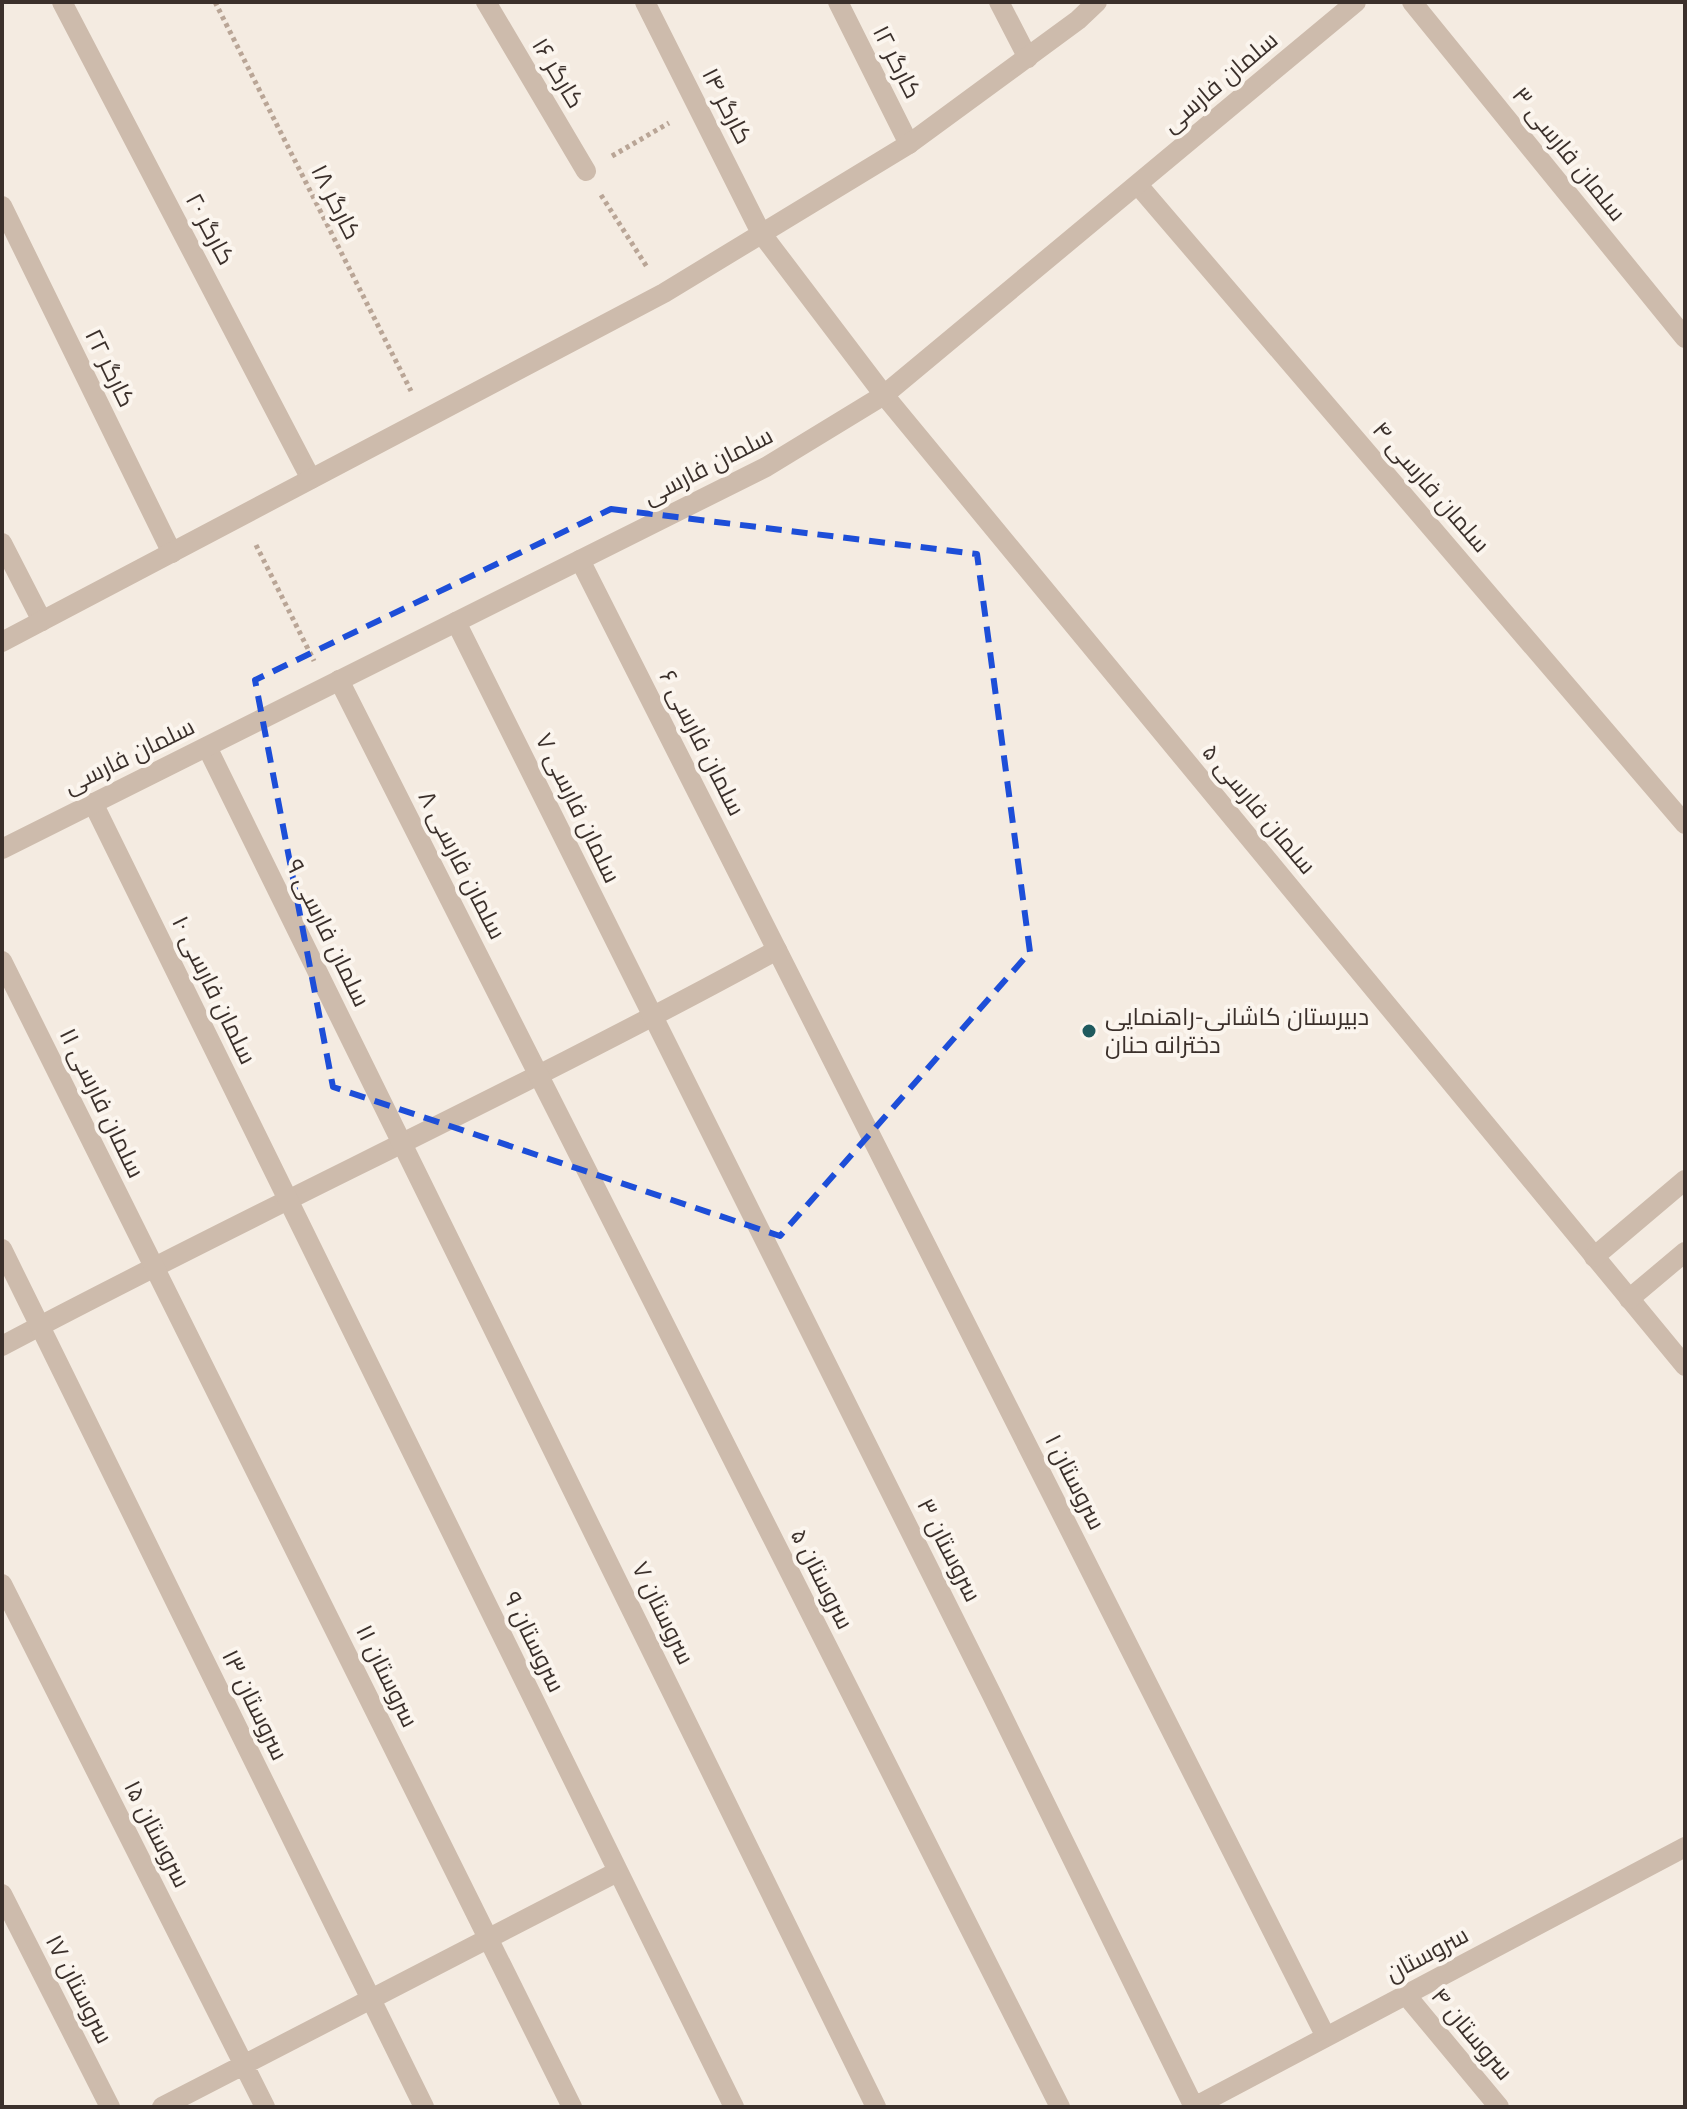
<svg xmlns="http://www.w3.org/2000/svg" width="1687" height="2109" font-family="Montserrat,Cairo,sans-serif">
<rect width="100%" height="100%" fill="#f4ebe1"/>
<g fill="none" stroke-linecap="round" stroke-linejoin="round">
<path stroke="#b9a596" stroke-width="5" stroke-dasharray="4 4" stroke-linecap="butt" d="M215,2l196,389
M612,156l57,-33
M601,195l46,72
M256,545l58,116"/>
<path stroke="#cdbbac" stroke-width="20" d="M2,1346c256,-136 521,-257 775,-396"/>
<path stroke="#cdbbac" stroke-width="20" d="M62,2l249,477
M486,2l100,169
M838,2l71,142
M999,2l29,56
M1412,2l273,336
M1138,185l547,639
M2,206l170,347
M884,395l801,971
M2,543l40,78
M580,560l746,1477
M456,622l536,1073 202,412
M339,680l721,1427
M207,747l669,1360
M93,803l641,1304
M2,961l570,1146
M2,1249l422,858
M2,1584l263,523
M2,1894l108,213
M1406,1995l93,112
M162,2107l455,-235
M1194,2107l491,-260"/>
<path stroke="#cdbbac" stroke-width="20" d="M645,2l116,231 123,162
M2,642l662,-349 245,-149 169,-124 19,-18
M2,849l764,-382 118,-72 472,-393
M1594,1257l91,-77
M1629,1299l56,-47"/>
</g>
<path fill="none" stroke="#1d4ed8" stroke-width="6" stroke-dasharray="16 10" stroke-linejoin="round" d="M611,509l366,45 53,398 -250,284 -447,-149 -78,-407z"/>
<circle fill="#1f5a5e" stroke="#fbf5ee" stroke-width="3" cx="1089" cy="1031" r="8"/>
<g text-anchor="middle" stroke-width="8" stroke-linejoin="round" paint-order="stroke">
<g font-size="24" fill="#3b302b" stroke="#fbf5ee">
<text transform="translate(897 62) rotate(63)" y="8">کارگر ۱۲</text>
<text transform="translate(558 73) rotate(59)" y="8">کارگر ۱۶</text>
<text transform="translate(1220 82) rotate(-40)" y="8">سلمان فارسی</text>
<text transform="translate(727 106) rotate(63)" y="8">کارگر ۱۴</text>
<text transform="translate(1569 154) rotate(51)" y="8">سلمان فارسی ۳</text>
<text transform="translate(336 202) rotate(63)" y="8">کارگر ۱۸</text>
<text transform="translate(210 229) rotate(62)" y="8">کارگر ۲۰</text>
<text transform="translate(110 368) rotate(64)" y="8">کارگر ۲۲</text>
<text transform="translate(708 466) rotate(-27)" y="8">سلمان فارسی</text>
<text transform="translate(1431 487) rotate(49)" y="8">سلمان فارسی ۴</text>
<text transform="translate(702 743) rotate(63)" y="8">سلمان فارسی ۶</text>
<text transform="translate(129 756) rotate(-26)" y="8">سلمان فارسی</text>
<text transform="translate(578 808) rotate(64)" y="8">سلمان فارسی ۷</text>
<text transform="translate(1259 809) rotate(50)" y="8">سلمان فارسی ۵</text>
<text transform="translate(462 865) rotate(63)" y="8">سلمان فارسی ۸</text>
<text transform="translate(328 933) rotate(64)" y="8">سلمان فارسی ۹</text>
<text transform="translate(214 990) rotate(64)" y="8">سلمان فارسی ۱۰</text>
<text transform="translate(102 1103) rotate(64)" y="8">سلمان فارسی ۱۱</text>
<text transform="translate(1075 1482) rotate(63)" y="8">سروستان ۱</text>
<text transform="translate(949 1550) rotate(63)" y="8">سروستان ۳</text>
<text transform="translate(822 1579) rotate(63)" y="8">سروستان ۵</text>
<text transform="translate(663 1613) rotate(64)" y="8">سروستان ۷</text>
<text transform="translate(534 1642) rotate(64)" y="8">سروستان ۹</text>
<text transform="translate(387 1676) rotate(64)" y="8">سروستان ۱۱</text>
<text transform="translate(255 1705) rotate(64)" y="8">سروستان ۱۳</text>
<text transform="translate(157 1834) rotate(63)" y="8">سروستان ۱۵</text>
<text transform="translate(1427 1954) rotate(-28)" y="8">سروستان</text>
<text transform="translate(79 1989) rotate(63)" y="8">سروستان ۱۷</text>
<text transform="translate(1472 2034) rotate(50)" y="8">سروستان ۴</text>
</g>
<g font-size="24" fill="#3b302b" stroke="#fbf5ee" text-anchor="start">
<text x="1105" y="1025">دبیرستان کاشانی-راهنمایی<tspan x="1105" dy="28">دخترانه حنان</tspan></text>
</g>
</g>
<rect width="1687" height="2109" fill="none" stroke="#3b302b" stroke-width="8"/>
</svg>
